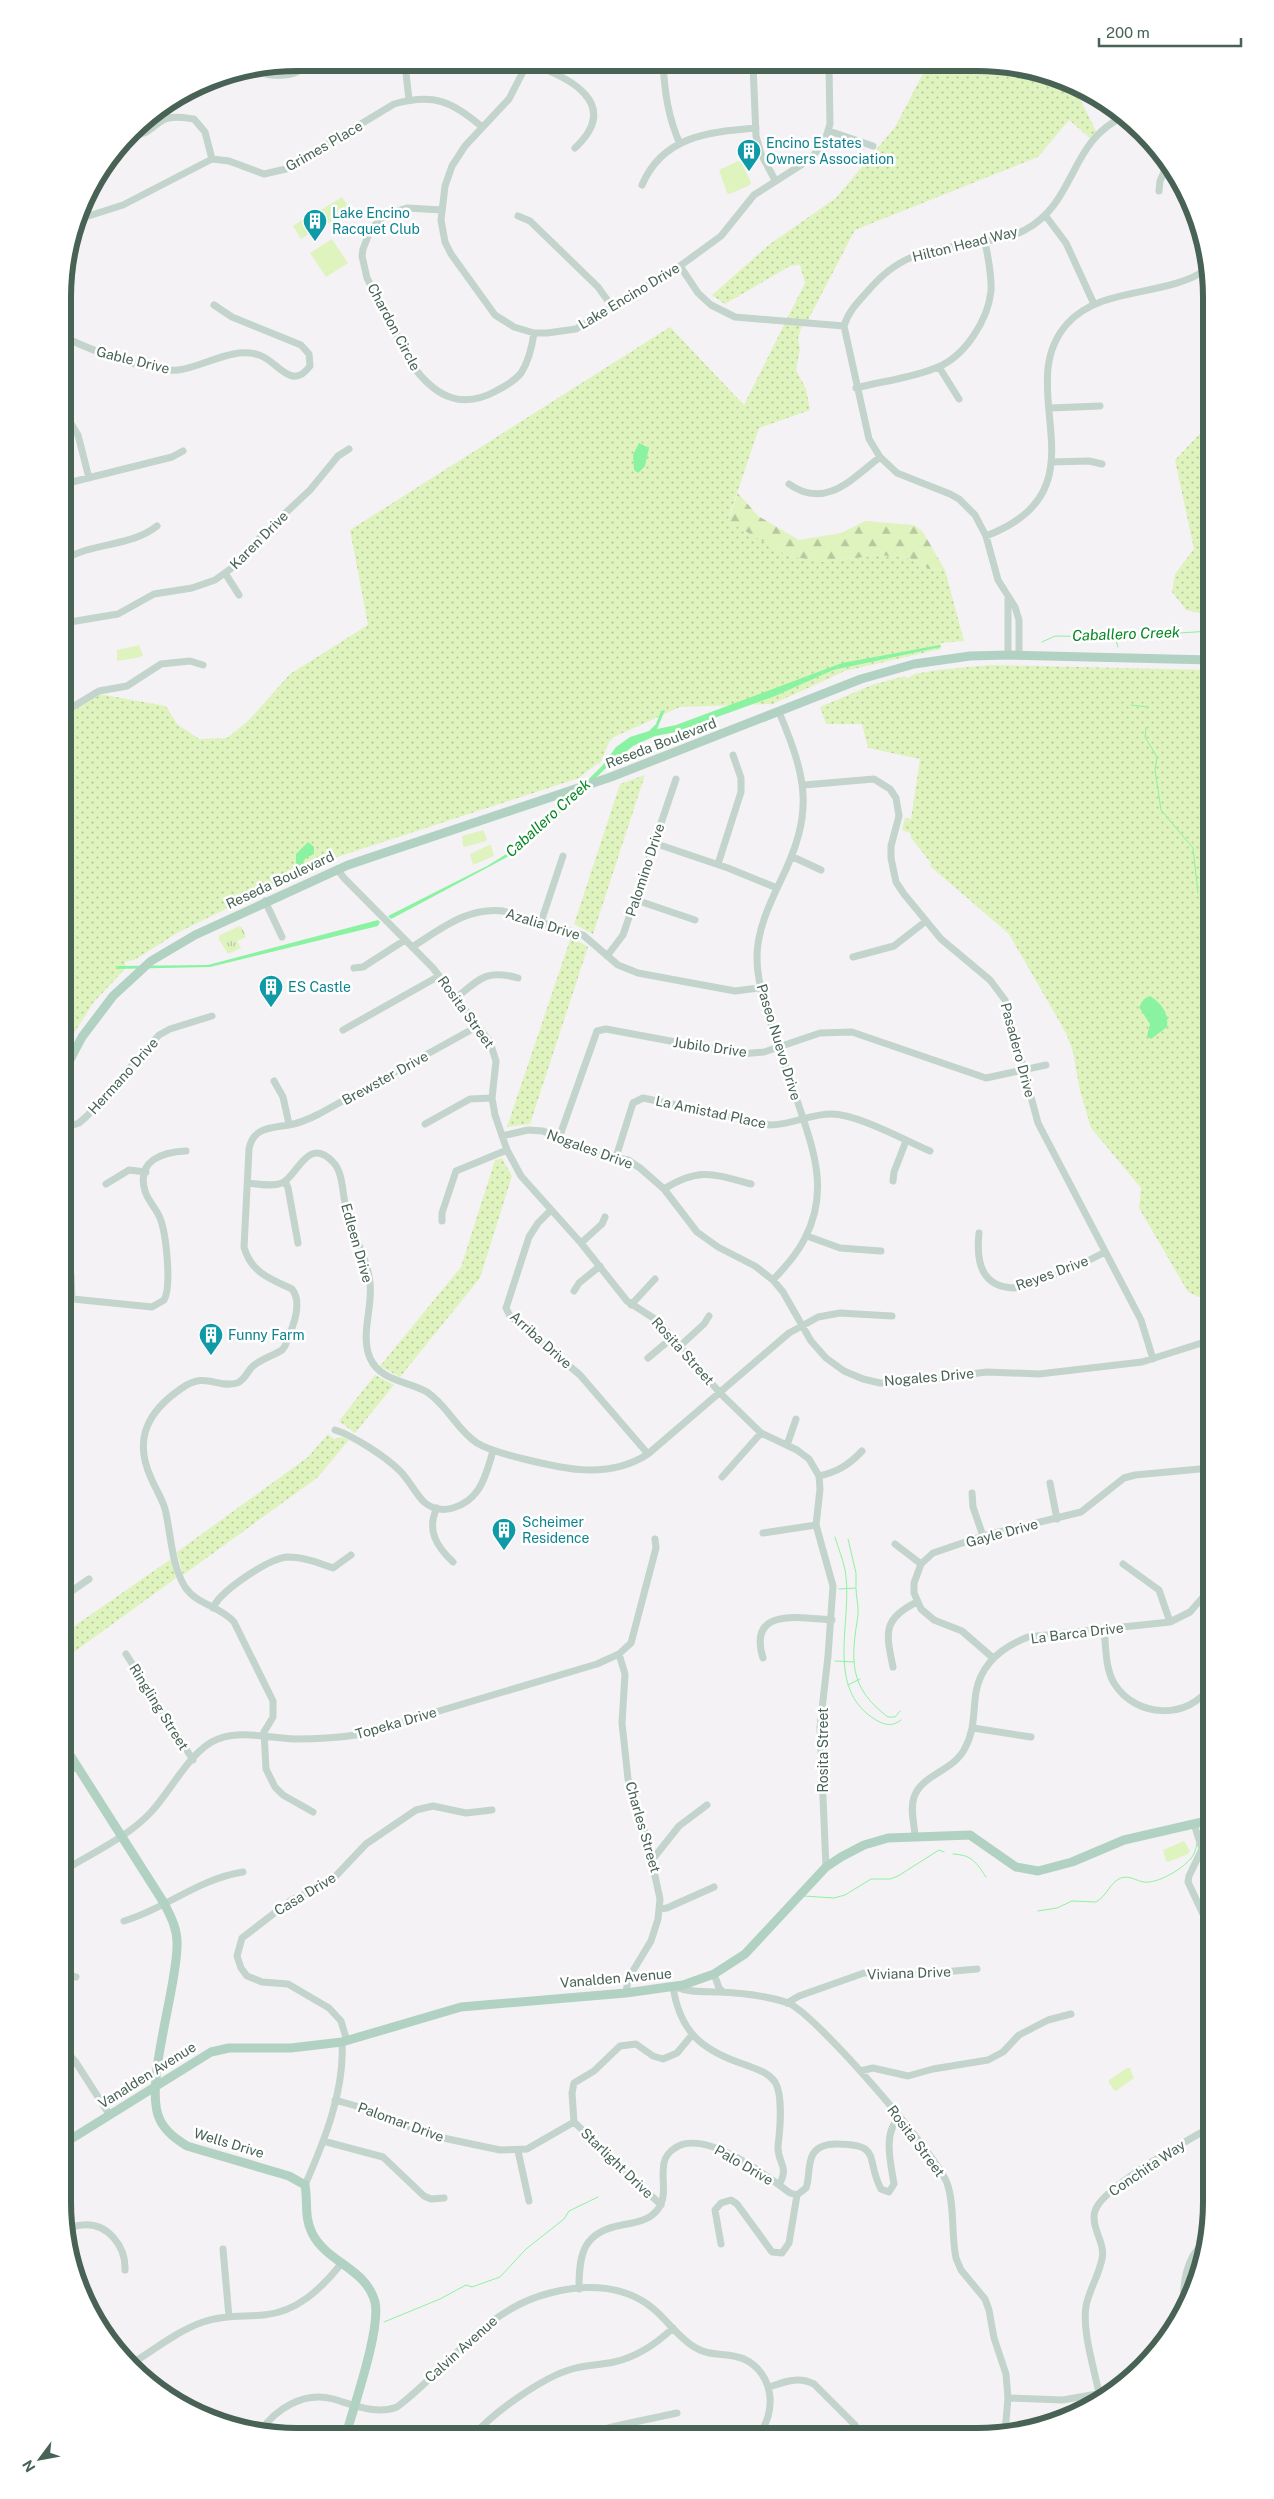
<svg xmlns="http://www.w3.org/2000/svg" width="1274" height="2499" font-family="'Public Sans',sans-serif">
<defs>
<pattern id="grass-dots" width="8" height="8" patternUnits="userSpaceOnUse" patternTransform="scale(1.25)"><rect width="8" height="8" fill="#dff3bf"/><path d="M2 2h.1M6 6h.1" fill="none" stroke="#b7c89e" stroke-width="1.8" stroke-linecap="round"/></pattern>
<pattern id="forest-firs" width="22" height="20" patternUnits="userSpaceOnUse" patternTransform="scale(1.25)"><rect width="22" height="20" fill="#dff3bf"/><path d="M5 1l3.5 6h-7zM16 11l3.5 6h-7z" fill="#b7c89e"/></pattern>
<pattern id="park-tufts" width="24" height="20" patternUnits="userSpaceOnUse" patternTransform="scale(1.25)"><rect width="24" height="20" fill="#dff3bf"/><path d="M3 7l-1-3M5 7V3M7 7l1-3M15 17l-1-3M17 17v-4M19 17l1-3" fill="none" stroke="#b7c89e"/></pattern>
</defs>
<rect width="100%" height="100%" fill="#f5f2f5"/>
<path fill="url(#grass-dots)" d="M927,66l95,1 58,20 5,3 -7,5 19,38 -6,6 -22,-19 -31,37 -183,73 -48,92 -6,6 -3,11 2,10 -4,21 10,19 4,21 -51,18 -31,92 60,36 37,6 54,-7 31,3 19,11 16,1 19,71 -23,2v6l-96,22 -72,33 -93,3 -66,30 -5,5 -9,22 -2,-1 -19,15 -242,79 -42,18 -118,58 -41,26 -11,3v7l-32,34 -29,46v-334l35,-21 67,12 11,18 22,15 28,-1 22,-18 41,-46 78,-49 -18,-95 320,-203 74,78 61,-122 -5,-18 -10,1 -65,38 -13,-9 58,-51 66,-46 59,-71z
M1211,422v194l-25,-6 -14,-18 3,-18 19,-25 -19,-89z
M991,665l220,5v622l-12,5 -11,-5 -49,-84 2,-20 -50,-60 -11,-37 -7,-39 -7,-19 -57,-99 -79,-68 1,-3 -20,-25 -1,-5 -8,-3 3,-12 6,1 9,-60 -52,-11 -6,-24h-36l-6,-17 52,-22 33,-9 2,3 7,-5 24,-4z
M645,775l-52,159 -19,-10 46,-140z
M571,937l17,10 -58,177 -23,3z
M502,1158l10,18 -32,102 -80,99 -20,-11 81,-99 34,-107z
M375,1375l19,10 -39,48 -16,-12z
M328,1434l6,5 8,-2 7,3 -32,38 -134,97 -6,-23 131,-95z
M171,1559l5,19 -113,82v-26z"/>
<path fill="url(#forest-firs)" d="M738,493l20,23 41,24 42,-7 24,-12 49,4 9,7 22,38 -16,-1 -19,-11 -31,-3 -54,7 -37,-6 -60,-35z"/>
<path fill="url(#park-tufts)" d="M239,926l3,1 4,10 -9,4 4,7 -13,6 -10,-16 2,-3z"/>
<path fill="#dff3bf" d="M738,161l3,1 10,20 -1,3 -20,9 -3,-1 -8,-23z
M342,197l8,12 -23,15 -8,-13z
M316,211l9,13 -24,15 -8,-13z
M332,239l16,24 -22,14 -16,-24z
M139,645l4,10 -2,2 -24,4v-11z
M483,830l4,9 -1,2 -21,6 -2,-1 -1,-10z
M489,845h2l3,11 -21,9 -3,-11z
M1184,1841l6,10 -2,3 -20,8 -2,-1 -3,-11z
M1127,2068h3l4,10 -18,13 -2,-1 -5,-7v-3z"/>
<path fill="#8af3a1" d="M639,443l10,5 -4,18 -7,7 -4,-3 -1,-15z
M940,645l1,2 -108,23 -58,26 -99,36 -21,4 -22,10 -28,23 -81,79 -114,61 -19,10 -3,-3 99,-50 34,-21 81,-79 14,-19 14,-10 19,-6 7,-7 5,-13 4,-1 -8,19 19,-4 166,-62z
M308,842l6,5v7l-8,4 -6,8h-4v-12z
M378,920l2,2 -2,4 -168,41 -94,2v-3l92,-1z
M1150,996c12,8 19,17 17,31l-16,12 -4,-3 3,-12 -11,-17 5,-8z"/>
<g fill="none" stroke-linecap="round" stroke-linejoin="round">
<path stroke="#8af3a1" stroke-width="1" d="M1115,637l3,10
M1042,642l13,-6 60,1 96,-6
M1131,705l17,2
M1146,728l-1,9 12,20 -2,13 6,40 32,38 5,45
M835,1537c3,11 8,22 10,33 9,50 -22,118 31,150 8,5 17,7 25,0
M848,1539l8,34v14
M839,1589l17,-1c0,9 3,19 2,27 -7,45 -10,72 30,102h7l5,-6
M835,1661l19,1
M848,1685l12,-6
M953,1854c19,1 23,8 33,23
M804,1896l30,2 11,-3 26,-16h19l8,-3 41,-26 5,2
M1038,1911l19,-3 15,-7 24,1c11,-6 14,-20 25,-24 9,-3 15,3 23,4 14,2 40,-14 48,-25 3,-4 4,-9 5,-14
M384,2322l56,-23 26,-14 6,2 28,-10 26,-28 38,-30 5,-8 29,-14"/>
<path stroke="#c2d4cb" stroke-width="7" d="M408,63l-2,10 3,27
M527,64l-18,35 -44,47 -13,20 -7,20 -4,34 4,22 6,12 44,61 19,12 20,6h13l29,-4 104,-63 41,-30 33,-41 58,-37 14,-21 4,-13 -1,-58
M530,64c40,13 92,40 45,84
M663,65c2,28 5,52 17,79
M753,65l3,71 5,18 14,26
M256,71c21,8 39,6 55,-8
M829,131l44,15
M133,134c16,2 19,-9 32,-15 9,-4 21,-1 29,0l11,13 7,27
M642,185c21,-49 66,-53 114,-57
M1159,191l1,-10 8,-18
M442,210l-35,-2 -21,6 -15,15 -8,20 -1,7 5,22 49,92c22,28 47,39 80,21 9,-5 18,-9 25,-18 8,-12 11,-26 13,-40
M1045,215l21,28 28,61
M518,216l12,5 68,66 15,21
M79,219l44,-14 89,-46 17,2 35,13 22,-5 108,-65c39,-11 58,-3 88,23
M680,266l18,27 13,12 24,12 109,9
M64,337c27,13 84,36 114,33 26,-3 54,-24 81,-15 19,6 32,37 51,11l-1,-12 -8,-9 -69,-28 -18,-12
M939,367l20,32
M856,388c27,-7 57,-10 82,-21 27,-11 50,-47 53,-76 1,-17 -3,-33 -6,-49
M1050,408l50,-2
M64,412l14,23 11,43
M1051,462l38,-1 13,3
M64,484l108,-27 11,-6
M789,484c36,26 63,-5 91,-27
M986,536c124,-47 23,-147 81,-212 35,-39 99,-26 140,-55
M64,560c28,-18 67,-13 93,-34
M225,573l14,22
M1008,598v57
M64,623l54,-9 36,-20 38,-6 23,-8 21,-15 27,-31 47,-44 28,-34 11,-7
M1019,656v-36l-4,-13 -17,-27 -12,-44 -11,-21 -16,-16 -9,-5 -53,-21 -17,-16 -11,-18 -25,-113c4,-14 13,-23 23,-34 35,-42 64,-41 114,-50 15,-2 30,-5 44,-12 53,-29 43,-89 100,-114
M64,712l35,-21 28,-5 34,-22 29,-3 13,4
M804,785l70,-6 16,10 6,9 3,18 -8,30v12l5,24 8,12 37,45 49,41 15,20 33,123 103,197 12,39
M654,843l74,25 49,20
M793,857l28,13
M718,864l23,-72v-14l-8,-23
M337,869l7,9 89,90 57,74 6,19 -4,37 3,17 12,35 14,26 60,67 46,58 31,20 62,72 41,40 36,17 12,9 10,17 1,13 -4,36 17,61 -5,70 -8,71 6,140
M636,900l59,20
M265,901l17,36
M541,922l22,-66
M412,947c29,-18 55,-40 91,-36l80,24 35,30 20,8 97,18 24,-3
M607,956l16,-21 53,-156
M853,957l41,-11 32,-25
M354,968l9,-1 42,-27
M456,998c24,-20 31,-29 62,-20
M343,1030l96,-54
M274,1081l9,16 6,27
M425,1124l45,-25 22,-1
M64,1128l15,-5 8,-7 72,-81 11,-6 42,-13
M502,1136l26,-6 15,1 51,22 34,7 12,8 24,21 33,43 21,15 37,19 18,14 10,12 28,49 15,17 18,13 19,8 17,4h18l89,-11 52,2 103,-12 69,-22
M559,1138l38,-107 9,-2 134,25 24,-2 56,-19 32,-1 134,46 60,-13
M616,1157l17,-54 10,-5 127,27c21,0 40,-11 61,-11 27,0 73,26 99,37
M285,1181l3,7 10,55
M893,1181l1,-9 12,-31
M248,1183c10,1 24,4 34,0 15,-6 25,-47 50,-22 11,10 10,29 13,42 5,28 22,52 25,80 3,24 -10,52 0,75 10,23 38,23 57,34 20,13 30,38 50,51 13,8 29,11 43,15 43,11 88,22 128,-4l141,-121 13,-7 16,-9 22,-4 52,3
M106,1184l23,-14 17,2
M664,1189c35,-22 50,-15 87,-5
M551,1210l-13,13 -9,14 -23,71 4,8 70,59 68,79
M442,1221v-8l14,-42 51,-21
M979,1233c-3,29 2,55 37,55l60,-21 29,-15
M807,1236l33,12 41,3
M581,1243l21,-19 3,-7
M63,1260l8,15 1,24
M773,1280c12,-13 24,-26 32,-42 24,-46 9,-87 -6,-132 -9,-26 -18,-53 -27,-79 -7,-23 -15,-45 -15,-70 0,-26 12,-52 23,-75 34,-69 28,-101 -1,-170
M574,1291l5,-8 21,-17
M63,1298l89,9 12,-7c8,-14 2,-67 -4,-82 -4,-10 -12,-17 -15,-27 -9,-31 18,-39 41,-40
M631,1305l24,-26
M680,1346l24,-22 5,-8
M648,1358l25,-21
M335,1430c19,6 51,27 65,41 9,9 15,22 24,31 17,15 42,5 54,-12 8,-12 11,-26 15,-39
M787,1445l9,-26
M819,1476c18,-4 30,-11 43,-25
M722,1477l39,-44
M1050,1483l7,36
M972,1493l1,14 10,29
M437,1508c-11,22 0,39 16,54
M763,1533l53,-8
M895,1544l26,20
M1123,1564l36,26 11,32
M63,1597l26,-18
M213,1608c7,-17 56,-50 75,-51 16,0 31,6 45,11l18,-13
M1104,1629c2,17 1,39 10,54 21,35 75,38 97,2
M126,1654l67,106
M619,1654l6,20 -3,49 6,56 19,60 13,60 -2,20 -7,22 -23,38 -2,14
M763,1658c-16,-52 39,-40 69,-38
M993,1658l-31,-27 -28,-11 -13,-11 -7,-16v-10l7,-19 12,-11 50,-17 98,-24 43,-34 11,-3 76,-7
M893,1667c-7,-34 -11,-48 24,-65
M973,1728l58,9
M63,1776l14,-10
M313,1812l-30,-17 -8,-8 -9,-18 -2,-37 9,-15v-16l-39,-79c-14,-16 -37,-17 -49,-35 -13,-21 -14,-50 -19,-74 -2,-12 -10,-23 -15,-35 -18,-39 -3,-67 31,-90 24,-17 35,1 55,-5 8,-3 10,-11 15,-16 8,-8 21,-11 30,-17l3,-4c6,-15 19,-42 7,-57 -21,-10 -41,-16 -48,-42l5,-98c4,-22 22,-21 40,-24 11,-2 20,-6 30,-11l159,-88
M1194,1824l8,25 -13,27 -1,6 15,32
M915,1835c-1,-12 -5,-26 -1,-38 8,-23 40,-26 51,-49 10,-18 8,-36 11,-56 5,-28 26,-45 52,-55l142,-15 20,-10 21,-24
M652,1860l27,-34 28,-21
M63,1871c29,-18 65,-34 88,-59 20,-21 40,-63 67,-73 23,-9 52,-1 76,0 23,0 45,-1 68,-5l235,-70 22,-10 12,-11 25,-95 -1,-9
M660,1909l7,-1 47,-21
M124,1921c41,-12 74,-42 119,-49
M63,1974l13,3
M714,1974l5,14 4,4
M673,1987c7,46 30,64 73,78 10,4 22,7 29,17 8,13 5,48 3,64 -1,17 12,20 1,39
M676,1987c14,6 29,4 44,5 21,1 48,4 68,11 26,9 149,152 159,180 8,22 4,52 9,75l5,12 24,29 4,11 5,28 12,36 2,24 -3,34
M787,2003l12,-7 65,-23h16l19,3 78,-7
M347,2041l-6,-20 -12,-13 -41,-24 -26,-2 -15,-6 -6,-8 -4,-12 5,-18 48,-37 41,-20 35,-37 50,-34 17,-4 33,7 26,-3
M63,2048l12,13 34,53
M860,2071l13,-3 35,8 25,-7 55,-9 15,-8 16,-17 29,-15 23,-6
M335,2100l32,9 62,26 71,15 27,-1 47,-27
M574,2122l-2,-29 2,-10 20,-12 26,-25 16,-2 17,12 10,3 14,-6 15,-18
M574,2122l87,83
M323,2141l60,16 41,39 7,3 13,-1
M518,2151l11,50
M305,2185c19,-43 40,-95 37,-143
M67,2229c5,-1 10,-4 15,-4 26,-3 44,22 43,45
M721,2244l-6,-34 6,-7 10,-3 6,4 35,48 10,1 7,-10 8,-48
M223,2249l6,68
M579,2289c0,-36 4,-57 43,-64 10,-2 21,-3 29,-9 20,-15 9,-33 13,-53 1,-6 6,-12 11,-15 29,-20 91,27 115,45l7,2 9,-7c4,-10 1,-23 7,-34 5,-8 14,-10 23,-10 47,0 29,15 45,45l8,3 5,-8c-3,-20 -12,-52 6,-67
M1183,2309c0,-24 2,-52 22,-67
M131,2364c23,-14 46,-33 72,-42 19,-7 40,-5 61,-7 33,-3 57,-26 77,-51
M769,2387c16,-5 29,-11 45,-3l41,41 5,11
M1099,2393c-5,-25 -17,-62 -13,-87 3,-16 13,-31 16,-47 4,-16 -12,-32 -7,-48 6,-23 93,-71 116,-84
M1008,2398l55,2 51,-9
M260,2432c15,-23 44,-41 73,-33 21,6 43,16 64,8 52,-39 87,-98 153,-114 38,-10 78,-8 107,19 13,12 24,28 39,36 14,9 33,4 48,11 30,14 34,54 13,77
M474,2435c20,-23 69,-58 98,-66 14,-4 28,-4 42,-7 23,-5 42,-18 59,-34
M583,2435l33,-9 61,-13"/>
<path stroke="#b1d2c2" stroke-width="9" d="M64,1071l18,-34 31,-41 38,-35 44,-26 153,-70 263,-88 250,-98 53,-15 56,-8 38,-1 203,5
M63,1744l101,159c7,14 14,27 13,43 0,43 -34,141 -17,174 6,12 16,19 27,26l102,30 16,9c3,17 -1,32 7,48 15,30 54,35 63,69 6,27 -21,103 -29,133
M63,2144l148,-92 18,-4h62l51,-6 119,-35 165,-14 57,-8 31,-11 31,-20 81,-87 15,-10 23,-12 24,-7 82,-3 46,32 22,4 34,-9 52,-22 87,-20"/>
</g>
<defs>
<symbol id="building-pin" viewBox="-11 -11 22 30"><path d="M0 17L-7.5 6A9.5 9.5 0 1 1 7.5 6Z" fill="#0f9aa8" stroke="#fff"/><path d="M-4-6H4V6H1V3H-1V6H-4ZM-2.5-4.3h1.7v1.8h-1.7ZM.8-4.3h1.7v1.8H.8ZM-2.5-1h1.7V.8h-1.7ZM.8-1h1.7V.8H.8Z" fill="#fff"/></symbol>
</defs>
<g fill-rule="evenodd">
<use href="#building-pin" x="735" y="137" width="28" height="38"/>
<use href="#building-pin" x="301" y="207" width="28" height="38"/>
<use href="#building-pin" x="257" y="973" width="28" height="38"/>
<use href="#building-pin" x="197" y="1321" width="28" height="38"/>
<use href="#building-pin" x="490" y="1516" width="28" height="38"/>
</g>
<g text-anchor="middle" stroke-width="5" stroke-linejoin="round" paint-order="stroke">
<g font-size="14" fill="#0d838f" stroke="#fff" text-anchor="start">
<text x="766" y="148">Encino Estates<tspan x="766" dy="16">Owners Association</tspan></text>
<text x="332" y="218">Lake Encino<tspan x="332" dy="16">Racquet Club</tspan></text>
<text x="288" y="992">ES Castle</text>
<text x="228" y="1340">Funny Farm</text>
<text x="522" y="1527">Scheimer<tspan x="522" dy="16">Residence</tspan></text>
</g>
<g font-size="14" fill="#486255" stroke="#fff">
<text transform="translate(324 146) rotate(-30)" y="5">Grimes Place</text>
<text transform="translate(965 244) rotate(-14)" y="5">Hilton Head Way</text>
<text transform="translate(629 296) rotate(-31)" y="5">Lake Encino Drive</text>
<text transform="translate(394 327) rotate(62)" y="5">Chardon Circle</text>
<text transform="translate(133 360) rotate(14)" y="5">Gable Drive</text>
<text transform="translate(259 540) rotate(-45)" y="5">Karen Drive</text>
<text transform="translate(661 743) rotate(-21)" y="5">Reseda Boulevard</text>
<text transform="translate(645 870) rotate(-72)" y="5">Palomino Drive</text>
<text transform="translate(280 880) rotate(-25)" y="5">Reseda Boulevard</text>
<text transform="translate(543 924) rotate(17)" y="5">Azalia Drive</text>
<text transform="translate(466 1012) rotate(54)" y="5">Rosita Street</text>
<text transform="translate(779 1042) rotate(73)" y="5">Paseo Nuevo Drive</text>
<text transform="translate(710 1047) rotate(8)" y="5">Jubilo Drive</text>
<text transform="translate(1018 1050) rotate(75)" y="5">Pasadero Drive</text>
<text transform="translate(123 1076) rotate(-48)" y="5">Hermano Drive</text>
<text transform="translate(385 1078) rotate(-29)" y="5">Brewster Drive</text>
<text transform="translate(711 1112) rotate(12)" y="5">La Amistad Place</text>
<text transform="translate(590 1149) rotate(20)" y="5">Nogales Drive</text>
<text transform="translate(357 1243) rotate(74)" y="5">Edleen Drive</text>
<text transform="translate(1052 1273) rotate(-20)" y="5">Reyes Drive</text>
<text transform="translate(541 1340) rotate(42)" y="5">Arriba Drive</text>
<text transform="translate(683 1351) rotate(48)" y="5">Rosita Street</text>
<text transform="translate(929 1377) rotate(-5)" y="5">Nogales Drive</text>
<text transform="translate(1002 1533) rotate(-15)" y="5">Gayle Drive</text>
<text transform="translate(1077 1633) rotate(-7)" y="5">La Barca Drive</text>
<text transform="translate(159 1707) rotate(58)" y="5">Ringling Street</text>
<text transform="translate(396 1723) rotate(-16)" y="5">Topeka Drive</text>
<text transform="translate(823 1750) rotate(-90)" y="5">Rosita Street</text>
<text transform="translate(643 1827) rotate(74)" y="5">Charles Street</text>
<text transform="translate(305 1894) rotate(-31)" y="5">Casa Drive</text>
<text transform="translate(909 1973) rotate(-2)" y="5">Viviana Drive</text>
<text transform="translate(616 1978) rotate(-5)" y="5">Vanalden Avenue</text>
<text transform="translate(147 2075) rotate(-32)" y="5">Vanalden Avenue</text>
<text transform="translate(401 2122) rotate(20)" y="5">Palomar Drive</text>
<text transform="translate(916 2141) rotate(53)" y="5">Rosita Street</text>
<text transform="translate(229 2143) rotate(17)" y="5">Wells Drive</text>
<text transform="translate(617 2163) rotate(44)" y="5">Starlight Drive</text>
<text transform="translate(744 2165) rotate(30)" y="5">Palo Drive</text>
<text transform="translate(1147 2168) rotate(-34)" y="5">Conchita Way</text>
<text transform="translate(461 2349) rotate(-42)" y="5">Calvin Avenue</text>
</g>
<g font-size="15" font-style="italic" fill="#068823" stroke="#fff">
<text transform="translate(1126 634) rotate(-2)" y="5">Caballero Creek</text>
<text transform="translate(548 818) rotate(-42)" y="5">Caballero Creek</text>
</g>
</g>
<path d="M0 0H1274V2499H0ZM297 71H977A226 226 0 0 1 1203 297V2202A226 226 0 0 1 977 2428H297A226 226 0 0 1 71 2202V297A226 226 0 0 1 297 71Z" fill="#fff" fill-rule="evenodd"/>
<path fill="none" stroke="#486255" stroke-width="6" d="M297 71H977A226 226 0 0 1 1203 297V2202A226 226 0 0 1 977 2428H297A226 226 0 0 1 71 2202V297A226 226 0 0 1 297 71Z"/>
<g transform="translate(40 2459) rotate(238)" stroke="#ffffff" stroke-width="4" paint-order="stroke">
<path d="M0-4L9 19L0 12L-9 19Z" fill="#486255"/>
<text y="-8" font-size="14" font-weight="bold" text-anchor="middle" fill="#486255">N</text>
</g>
<path d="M1099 38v8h142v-8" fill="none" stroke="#486255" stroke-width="2.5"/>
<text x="1106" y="38" font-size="15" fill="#486255" stroke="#ffffff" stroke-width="4" paint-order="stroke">200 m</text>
</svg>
